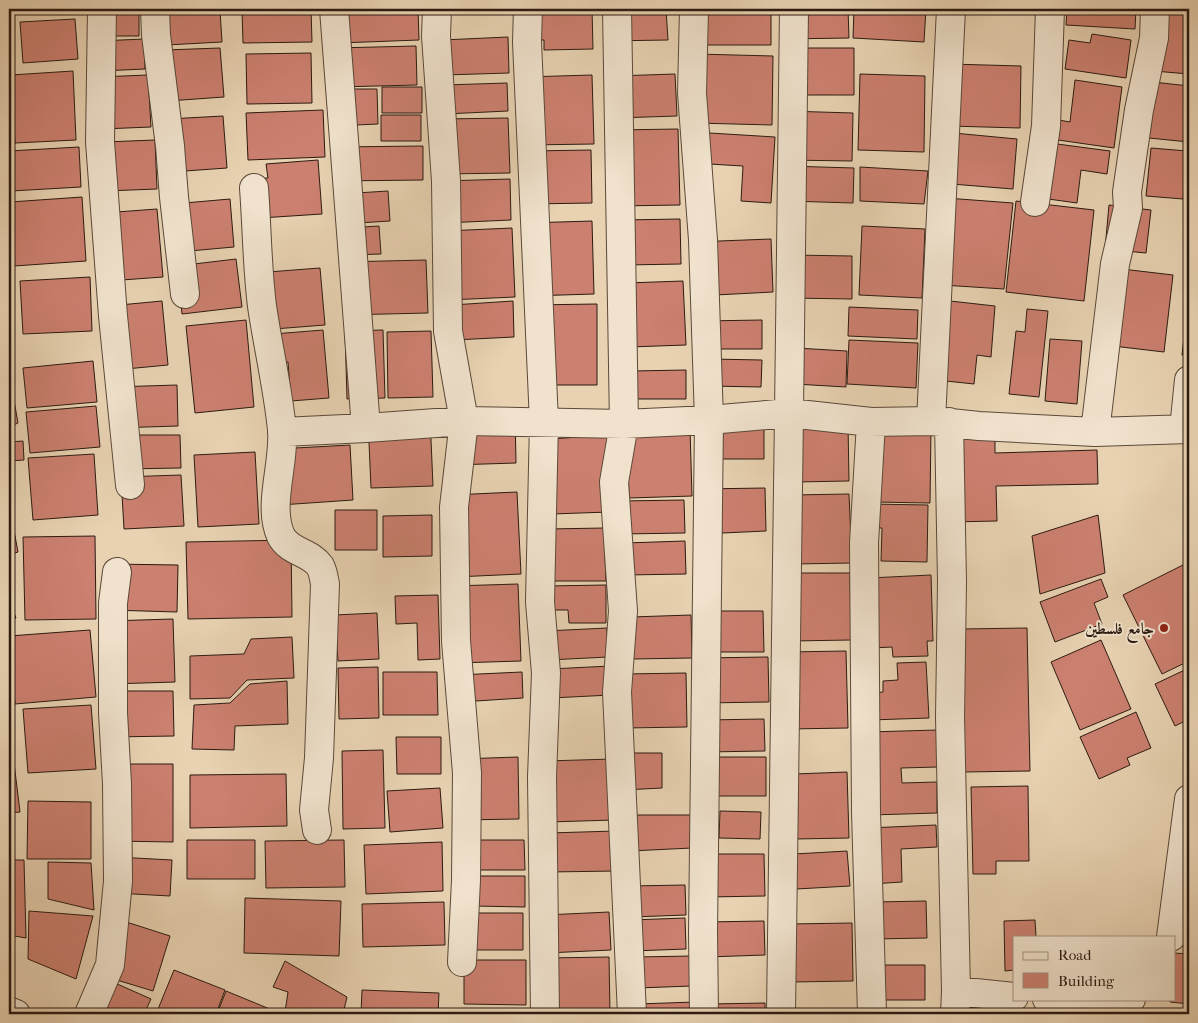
<svg xmlns="http://www.w3.org/2000/svg" width="1198" height="1023" font-family="'IM FELL French Canon',Amiri,serif">
<rect width="100%" height="100%" fill="#e8d2b2"/>
<filter id="stains"><feTurbulence type="fractalNoise" baseFrequency=".004" numOctaves="4"/><feColorMatrix values="0 0 0 0 .2 0 0 0 0 .09 0 0 0 0 .02 0 0 0 .5 -.17"/></filter>
<radialGradient id="worn" r=".72"><stop offset=".6" stop-color="#630" stop-opacity="0"/><stop offset="1" stop-color="#630" stop-opacity=".3"/></radialGradient>
<path fill="#cc8070" stroke="#2b1b11" d="M97,9h42v27h-42z
M311,9l1,33 -69,1 -1,-33z
M337,9h81l1,31 -80,3z
M519,9h73l1,40 -49,1v-10h-24z
M604,9h62l2,31 -63,1z
M783,9h65l1,29 -66,1z
M854,9h72l-2,33 -71,-4z
M1067,9h69l-1,20 -69,-4z
M1147,9h42v65l-47,-4z
M693,10l78,1v34h-78z
M220,11l2,31 -56,3 -2,-31z
M75,19l3,40 -55,4 -3,-41z
M1092,34l39,6 -5,38 -61,-9 4,-29 21,3z
M508,37l1,36 -65,2 -2,-35z
M144,39l1,30 -45,2 -1,-30z
M416,46l1,39 -80,2 -2,-39z
M220,48l4,49 -56,4 -3,-51z
M787,48h67v47h-66z
M311,53l1,50 -65,1 -1,-50z
M696,54l77,2 -1,69 -77,-2z
M950,64l71,2 -1,62 -71,-2z
M73,71l3,69 -61,3 -4,-68z
M675,74l2,42 -61,2 -1,-42z
M860,74l65,2 -1,76 -66,-2z
M148,75l3,52 -49,2 -3,-52z
M592,75l2,69 -67,1 -2,-68z
M1075,80l47,7 -8,61 -63,-9 2,-20 17,3z
M1135,80l54,6v56l-60,-6z
M507,83l1,28 -63,3 -1,-29z
M382,87h40v26h-40z
M350,89h27l1,35 -44,2z
M323,110l2,47 -77,3 -2,-47z
M787,111l66,2 -1,48 -66,-1z
M381,115h40v26h-40z
M223,116l4,52 -56,4 -3,-53z
M508,118l2,55 -67,1 -1,-55z
M678,129l2,76 -64,1 -2,-76z
M693,132l82,5 -4,66 -30,-2 2,-35 -51,-3z
M943,132l74,7 -4,50 -74,-6z
M155,140l2,49 -52,2 -1,-49z
M1042,142l68,9 -3,23 -26,-4 -4,33 -43,-6z
M423,146v34l-85,1 -1,-34z
M79,147l2,40 -70,4 -2,-40z
M1151,148l36,3 -4,48 -37,-3z
M591,150l1,53 -63,1 -1,-53z
M318,160l4,54 -77,5 -3,-39 26,-2 -2,-14z
M788,166l66,2 -1,35 -66,-2z
M860,167l68,4 -4,33 -64,-3z
M510,179l1,41 -67,3 -2,-42z
M388,191l2,30 -48,3 -2,-30z
M82,197l4,64 -72,5 -4,-64z
M946,198l67,5 -9,86 -62,-4z
M230,199l4,48 -56,5 -5,-48z
M1016,201l78,9 -10,91 -78,-9z
M1109,205l42,5 -5,43 -41,-4z
M157,209l6,68 -55,4 -5,-68z
M680,219l1,45 -56,1 -2,-45z
M592,221l2,73 -65,2 -2,-73z
M379,226l2,28 -34,1 -1,-27z
M862,226l63,3 -3,69 -63,-3z
M512,228l3,69 -67,3 -3,-69z
M771,239l2,53 -77,4 -2,-54z
M792,255l60,1v43l-60,-1z
M236,259l6,48 -60,7 -5,-48z
M426,260l2,53 -84,2 -2,-53z
M1105,267l68,8 -9,77 -68,-8z
M320,268l5,57 -64,5 -6,-57z
M90,277l2,54 -69,3 -3,-53z
M683,281l3,64 -57,2 -3,-64z
M1189,292v64l-7,-1z
M941,300l54,6 -4,51 -14,-2 -3,29 -28,-3 3,-40 -12,-1z
M162,301l6,64 -53,5 -6,-64z
M513,301l1,36 -60,3 -2,-35z
M597,304v81h-66l-1,-80z
M849,307l69,3 -1,29 -69,-3z
M1027,309l21,2 -9,86 -30,-3 7,-63 9,1z
M246,320l8,87 -59,6 -9,-87z
M762,320v29h-59v-28z
M323,330l6,68 -38,3 -3,-39 -25,1 -2,-28z
M383,330l2,68 -38,1 -2,-68z
M431,331l2,66 -45,1 -1,-66z
M1050,339l32,2 -5,63 -32,-3z
M849,340l69,3 -2,45 -69,-4z
M796,348l51,3 -1,36 -51,-3z
M710,359l52,1 -1,27 -51,-1z
M93,361l4,41 -70,6 -4,-40z
M686,370v29h-54v-28z
M177,385l1,41 -64,2 -1,-41z
M12,389l6,34 -9,4v-37z
M96,406l4,41 -70,6 -4,-41z
M515,412l1,51 -63,2 -1,-52z
M699,412h65v47h-65z
M430,417l3,69 -62,2 -3,-68z
M848,424l1,57 -54,1 -1,-57z
M874,428l57,1 -1,74 -57,-1z
M690,429l2,67 -63,2 -2,-67z
M121,435h59l1,33 -60,1z
M609,435v77l-57,2 -2,-75z
M995,436v17l102,-3 1,34 -102,2 1,35 -47,1 -2,-85z
M23,441l1,19 -15,1v-19z
M350,445l3,55 -73,5 -3,-56z
M255,452l4,72 -61,3 -4,-72z
M94,454l4,61 -65,5 -5,-62z
M181,475l3,51 -60,3 -3,-52z
M765,488l1,43 -65,3 -2,-45z
M517,492l4,82 -66,3 -4,-82z
M849,494l3,69 -58,1 -2,-69z
M684,500l1,33 -63,1 -1,-33z
M9,504l9,48 -9,3z
M869,504l59,1 -1,57 -46,-1 1,-33h-14z
M335,510h42v40h-42z
M432,515v41l-49,1v-41z
M1098,515l7,58 -65,21 -8,-58z
M604,528l2,53h-57l-1,-52z
M95,536l1,83 -71,1 -2,-83z
M291,540l1,77 -104,2 -2,-77z
M685,541l1,33 -60,1 -1,-32z
M1189,562v99l-27,13 -39,-79z
M111,564l67,1 -1,47 -67,-2z
M790,573h60l1,67 -60,1z
M931,575l2,66h-6l1,15 -35,1 -1,-10 -20,1 -3,-70z
M1101,579l7,18 -14,6 8,21 -47,18 -15,-40z
M518,584l3,77 -65,2 -3,-77z
M606,585v38h-37l-1,-13h-22l-1,-24z
M438,595l2,64 -22,1 -1,-37 -21,1 -1,-28z
M9,600l7,18 -7,3z
M702,611h61l1,41h-62z
M377,613l2,46 -41,2 -3,-46z
M691,615l1,43 -59,1 -2,-42z
M173,619l2,63 -65,2 -2,-63z
M607,628l1,29 -60,3 -2,-29z
M1027,628l3,143 -66,1 -3,-143z
M90,630l6,67 -81,7 -6,-68z
M292,637l2,41 -47,2 -17,18 -40,1v-43l54,-2 7,-15z
M1101,640l30,69 -51,21 -29,-68z
M846,651l2,77 -59,1 -2,-77z
M768,657l1,45 -66,1 -1,-45z
M926,662l3,56 -59,2 -1,-27 14,-1v-11l15,-1 -1,-17z
M610,666l1,29 -60,3 -1,-29z
M378,667l1,51 -40,1 -1,-51z
M1189,668v51l-14,7 -20,-42z
M383,672h54l1,43h-55z
M522,672l1,26 -63,4 -2,-27z
M686,673l1,54 -62,1 -1,-54z
M287,681l1,43 -53,2 -1,24 -42,-1 2,-44 36,-2 20,-19z
M110,691h63l1,45 -63,1z
M91,705l5,64 -68,4 -5,-64z
M1136,712l15,36 -24,10 3,7 -31,14 -19,-42z
M764,719l1,32 -60,1v-32z
M9,722l11,90 -11,1z
M937,730l1,37 -37,1 1,15 35,-1v31l-66,2 -3,-83z
M396,737h45v37h-44z
M383,750l2,78 -42,1 -1,-78z
M622,753h40v35l-39,2z
M518,757l1,62 -57,1 -2,-61z
M706,757h60v39h-60z
M612,759l2,61 -66,2 -2,-61z
M112,764h61v78l-61,-1z
M847,772l2,66 -53,1 -2,-65z
M286,774l1,52 -97,2v-53z
M1028,786l1,75h-33v13h-23l-2,-87z
M440,788l3,40 -53,4 -3,-41z
M28,801l63,1v57h-64z
M720,811l41,1 -1,27 -41,-1z
M631,815h63l-2,33 -62,3z
M936,825l1,22 -36,2 1,33 -31,2 -3,-56z
M616,831l1,40 -69,1v-39z
M187,840h68v39h-68z
M344,840l1,47 -79,1 -1,-47z
M474,840h50l1,30h-51z
M442,842l1,49 -77,3 -2,-49z
M847,851l3,35 -54,3 -2,-35z
M706,854h58l1,42 -58,1z
M116,857l56,3 -2,36 -55,-3z
M9,860h15l2,78 -17,-3z
M48,862l43,1 3,47 -46,-11z
M474,876h51v31l-50,-1z
M685,885l1,30 -54,2 -2,-31z
M245,898l96,3 -2,55 -95,-3z
M926,901l1,37 -53,1v-37z
M444,902l1,43 -82,2 -1,-43z
M29,911l64,5 -17,63 -48,-20z
M609,912l2,38 -65,3 -1,-38z
M475,913h48v37h-48z
M114,918l56,18 -17,55 -56,-17z
M685,918l1,31 -54,2 -1,-31z
M1035,920l1,17h-22v33l-9,1 -1,-50z
M764,921l1,34 -58,2 -1,-35z
M852,923l1,58 -62,1 -1,-58z
M1174,953l15,1v50l-19,-2 1,-3h3z
M691,956l1,30 -55,2 -1,-31z
M609,957l1,57h-63l-1,-56z
M464,960h62v45l-62,-1z
M285,961l62,36 -4,17h-51l-7,-2 3,-20 -15,-5z
M876,965h49v35h-48z
M174,970l51,20 -9,24h-60z
M106,979l45,20 -7,15h-44z
M362,990l77,3 -1,21h-77z
M226,991l51,21 -1,2h-59z
M695,1002l1,12h-57l-1,-10z
M765,1003v11h-55v-10z"/>
<g fill="none" stroke-linecap="round" stroke-linejoin="round">
<defs>
<path id="minor" d="M102,9l-2,133 13,174 17,169
M155,9l1,26 14,111 4,51 11,97
M334,9l32,419 98,-7 160,3 85,-4 80,-7 -8,601
M437,9l-1,27 10,145 2,150 16,90 -10,86 2,134 11,132 -1,107 -4,82
M528,9l-1,33 17,380 -4,180 6,71 -4,104 3,237
M617,9l7,415 -10,58 9,129 -6,81 15,322
M694,9l-2,84 11,147 6,180 -6,513 1,81
M794,9l-5,404 82,9 60,-1 48,5 116,6 94,-3
M254,188c3,39 3,79 8,118 6,41 16,83 20,124 3,33 -15,76 -1,106 8,16 29,16 39,30 3,5 4,13 5,18l-6,174 -5,52 3,20
M1035,202l11,-76 4,-117
M931,421l20,-412
M871,422l-7,121 2,269 6,202
M949,422l3,160 -2,135 6,274 -1,23
M1184,429l5,-49
M282,432l84,-4
M1095,432l20,-168 13,-56 -1,-16 12,-82 15,-72 1,-29
M1171,937l18,-138
M956,991l58,6
M1047,999l41,3 43,-3
M9,1011l7,3
M89,1014l21,-49 8,-84 -1,-97 -4,-71v-110l4,-31"/>
</defs>
<use href="#minor" stroke="#5a4939" stroke-width="30"/>
<use href="#minor" stroke="#f0e2cd" stroke-width="28"/>
</g>
<circle fill="#8f2418" stroke="#f0e2cd" stroke-width="2" cx="1164" cy="628" r="5"/>
<g text-anchor="middle" stroke-width="4" stroke-linejoin="round" paint-order="stroke">
<g font-size="16" font-weight="bold" fill="#2b1b11" stroke="#f0e2cd" text-anchor="end">
<text x="1154" y="634">جامع فلسطين</text>
</g>
</g>
<rect width="1198" height="1023" fill="none" stroke="#e8d2b2" stroke-width="30"/>
<rect x="10" y="10" width="1178" height="1003" fill="none" stroke="#2b1b11" stroke-width="2.5"/>
<rect x="15" y="15" width="1168" height="993" fill="none" stroke="#2b1b11"/>
<rect x="1013" y="936" width="162" height="65" fill="#f0e2cd" stroke="#a19282"/>
<rect x="1023" y="952" width="25" height="8" fill="#f0e2cd" stroke="#a19282"/>
<text x="1058" y="960" font-size="15" fill="#2b1b11">Road</text>
<rect x="1023" y="973" width="25" height="15" fill="#cc8070" stroke="#a19282"/>
<text x="1058" y="986" font-size="15" fill="#2b1b11">Building</text>
<rect width="100%" height="100%" filter="url(#stains)"/>
<rect width="100%" height="100%" fill="url(#worn)"/>
</svg>
